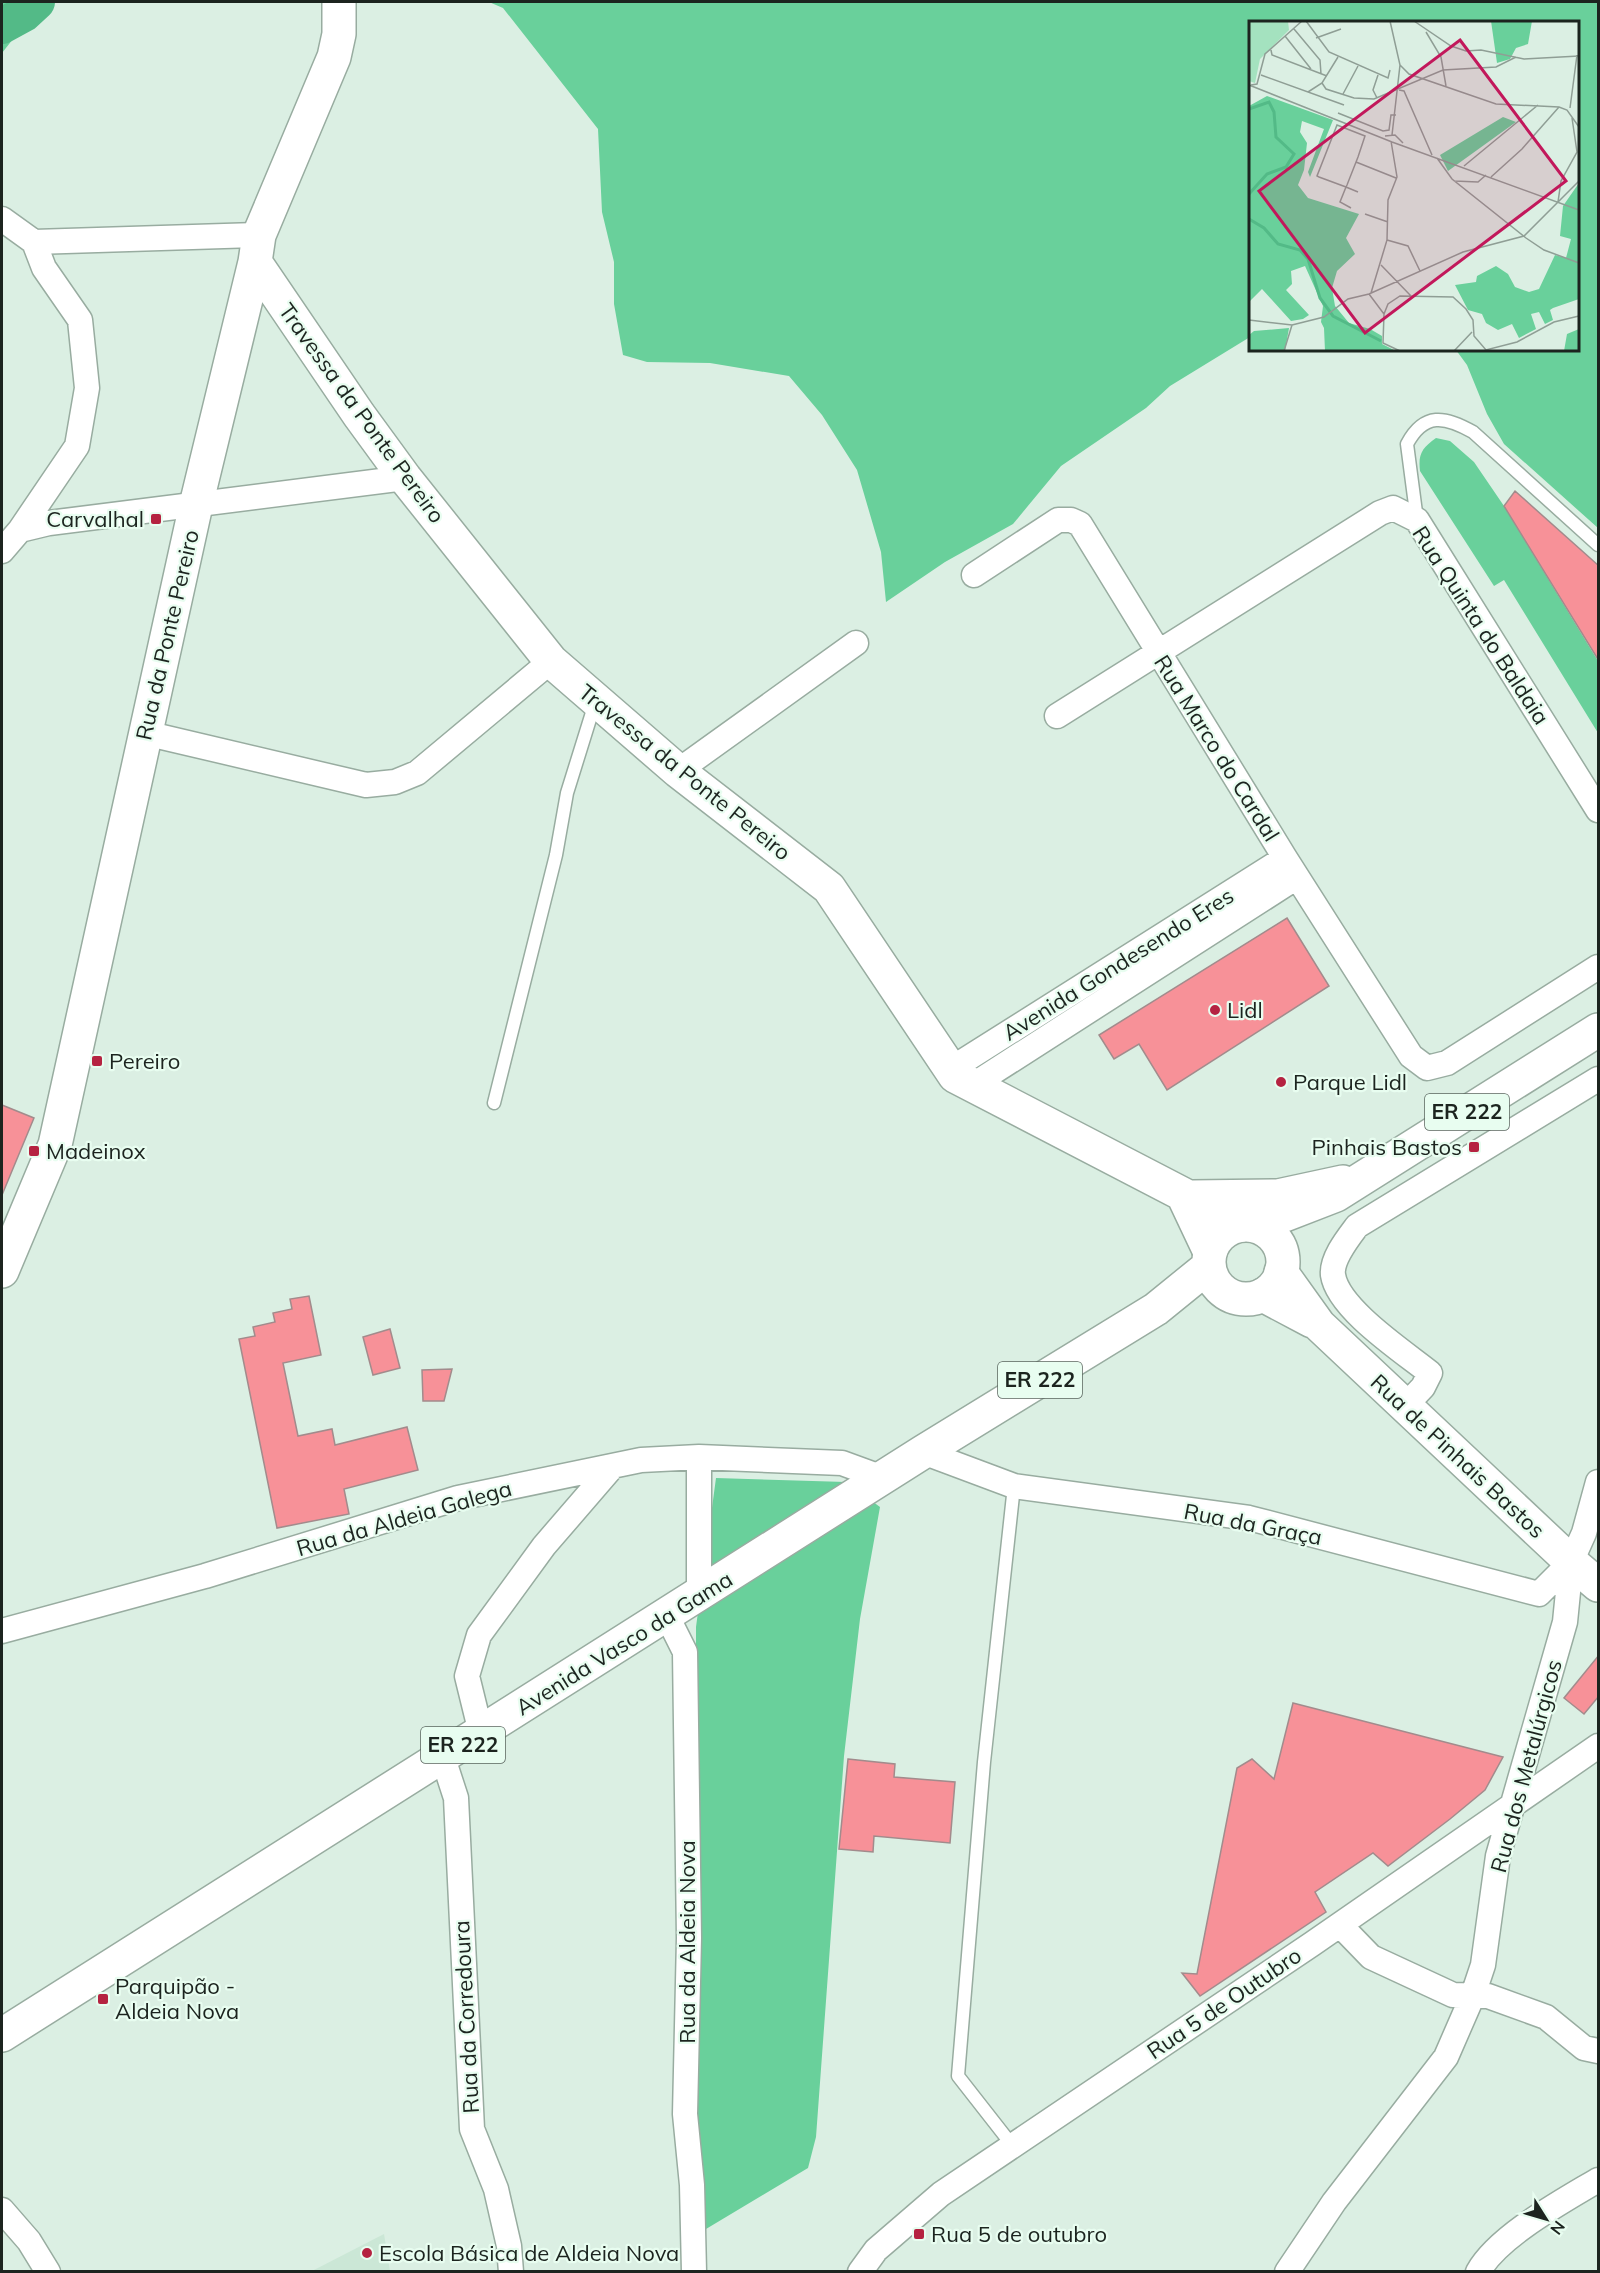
<svg xmlns="http://www.w3.org/2000/svg" width="1600" height="2273" font-family="Mulish,sans-serif">
<rect width="100%" height="100%" fill="#dbefe3"/>
<path fill="#cbe7d6" d="M384,2234l6,37h-78z"/>
<path fill="#69d09b" d="M2,2h53l-42,37 -11,14z
M489,2h1109v526l-94,-84 -17,-30 -20,-49 -11,-15h122v-328h-328v315l-80,49 -24,22 -85,58 -48,58 -68,38 -59,40 -5,-50 -24,-82 -35,-55 -33,-39 -79,-13 -63,-1 -24,-7 -9,-51v-42l-12,-50 -4,-83 -95,-121z
M1436,438l14,3 24,21 30,44 94,155v72l-94,-153 -10,6 -74,-115c-2,-17 2,-23 16,-33z
M716,1478l130,4 34,25 -20,112 -16,137 -28,381 -8,31 -107,64 -5,-190v-415z"/>
<g fill="none" stroke-linecap="round" stroke-linejoin="round">
<path stroke="#53ba87" stroke-width="36" d="M2,26l22,-12 13,-12"/>
</g>
<path fill="#f79198" stroke="#a28b8c" stroke-width="1.5" d="M1515,491l84,75v95l-95,-155z
M1287,918l42,68 -162,104 -28,-46 -25,15 -15,-24z
M2,1105l32,13 -32,77z
M309,1296l12,59 -38,8 15,73 34,-7 3,16 72,-18 11,43 -74,19 5,25 -72,14 -38,-189 16,-3 -2,-9 22,-5 -2,-9 19,-4 -2,-10z
M390,1329l10,39 -27,7 -10,-38z
M452,1369l-8,32h-21l-1,-31z
M1599,1655v41l-15,18 -20,-16z
M1293,1703l210,54 -18,33 -35,29 -62,47 -15,-13 -58,39 11,20 -126,84 -18,-23 15,1 40,-206 15,-9 22,20z
M848,1759l47,5 -1,13 61,5 -5,61 -76,-7 -1,16 -34,-3z"/>
<g fill="none" stroke-linecap="round" stroke-linejoin="round">
<defs>
<path id="lane" d="M1417,520l-10,-76c17,-32 38,-28 66,-12l125,113
M494,1103l62,-248 11,-62 28,-90
M1012,2145l-54,-69 26,-314 30,-276"/>
<path id="street" d="M2,219l32,23 225,-7
M20,530l29,-7 356,-45
M2,551l18,-21 57,-84 10,-58 -7,-68 -36,-52 -10,-26
M974,575l84,-55h13l9,4 205,334 126,198 16,12 20,-5 151,-96
M1057,716l323,-203 13,-5 24,12 181,290
M145,733l221,52 29,-3 22,-9 134,-112
M678,771l178,-128
M951,1069l334,-211
M973,1085l324,-208
M1405,1406l18,-19 7,-14c-26,-21 -92,-64 -97,-98 -2,-16 15,-37 24,-49l241,-147
M923,1452l91,34 235,32 290,76 32,-32 13,-29 14,-51
M699,1457v139
M667,1616l18,36 4,286 -4,176 7,71 2,87
M2,1631l203,-55 253,-78 183,-38 58,-3 143,6 41,15
M481,1733l-14,-57 12,-41 65,-89 69,-80
M443,1758l13,40 16,331 24,60 13,57 2,26
M1340,1925l31,32 82,38 35,1 58,21 38,31 14,3
M2,2210l27,31 19,31
M860,2272l16,-22 65,-56 371,-250 286,-198
M1287,2272l47,-70 112,-145 27,-62 10,-30 15,-109 67,-234 6,-60
M1478,2272c20,-36 85,-71 120,-92"/>
<path id="secondary" d="M255,262l104,153 46,63 146,183 127,110 151,117 126,188 287,149
M1184,1197l26,55
M1192,1197l86,-1 65,-14
M2,1271l53,-126 141,-640 59,-243 4,-27 75,-178 5,-23v-32
M1281,1272l38,53 252,237 27,23
M1263,1295l49,26"/>
<path id="primary" d="M1209 1262a37 37 0 1 1 74 0a37 37 0 1 1-74 0Z
M1256,1226l80,-31 262,-165
M2,2035l921,-583 233,-143 53,-43"/>
</defs>
<use href="#lane" stroke="#98aca0" stroke-width="15"/>
<use href="#street" stroke="#98aca0" stroke-width="27"/>
<use href="#secondary" stroke="#98aca0" stroke-width="36"/>
<use href="#primary" stroke="#98aca0" stroke-width="36"/>
<use href="#lane" stroke="#fff" stroke-width="12"/>
<use href="#street" stroke="#fff" stroke-width="24"/>
<use href="#secondary" stroke="#fff" stroke-width="33"/>
<use href="#primary" stroke="#fff" stroke-width="33"/>
</g>
<g fill="#b52341" stroke="#e8fdf0" stroke-width="2">
<rect x="150" y="513" width="12" height="12" rx="3"/>
<circle cx="1215" cy="1010" r="6"/>
<rect x="91" y="1055" width="12" height="12" rx="3"/>
<circle cx="1281" cy="1082" r="6"/>
<rect x="1468" y="1141" width="12" height="12" rx="3"/>
<rect x="28" y="1145" width="12" height="12" rx="3"/>
<rect x="97" y="1993" width="12" height="12" rx="3"/>
<rect x="913" y="2228" width="12" height="12" rx="3"/>
<circle cx="367" cy="2253" r="6"/>
</g>
<g text-anchor="middle" stroke-width="4.5" stroke-linejoin="round" paint-order="stroke">
<g fill="#e8fdf0" stroke="#59655e" stroke-width="1.5">
<rect x="1425" y="1094" width="84" height="36" rx="4.5"/>
<rect x="998" y="1362" width="84" height="36" rx="4.5"/>
<rect x="421" y="1727" width="84" height="36" rx="4.5"/>
</g>
<g font-size="21" font-weight="bold" fill="#1c241f">
<text x="1467" y="1119">ER 222</text>
<text x="1040" y="1387">ER 222</text>
<text x="463" y="1752">ER 222</text>
</g>
<g font-size="22" fill="#1c241f" stroke="#e8fdf0">
<text transform="translate(362 413) rotate(54)" y="8">Travessa da Ponte Pereiro</text>
<text transform="translate(1481 625) rotate(57)" y="8">Rua Quinta do Baldaia</text>
<text transform="translate(167 635) rotate(-77)" y="8">Rua da Ponte Pereiro</text>
<text transform="translate(1217 748) rotate(58)" y="8">Rua Marco do Cardal</text>
<text transform="translate(685 772) rotate(39)" y="8">Travessa da Ponte Pereiro</text>
<text transform="translate(1118 964) rotate(-32)" y="8">Avenida Gondesendo Eres</text>
<text transform="translate(1458 1456) rotate(43)" y="8">Rua de Pinhais Bastos</text>
<text transform="translate(404 1518) rotate(-16)" y="8">Rua da Aldeia Galega</text>
<text transform="translate(1253 1524) rotate(11)" y="8">Rua da Graça</text>
<text transform="translate(624 1643) rotate(-32)" y="8">Avenida Vasco da Gama</text>
<text transform="translate(1526 1766) rotate(-75)" y="8">Rua dos Metalúrgicos</text>
<text transform="translate(687 1942) rotate(-90)" y="8">Rua da Aldeia Nova</text>
<text transform="translate(1224 2003) rotate(-34)" y="8">Rua 5 de Outubro</text>
<text transform="translate(466 2017) rotate(-93)" y="8">Rua da Corredoura</text>
</g>
<g font-size="22" fill="#1c241f" stroke="#e8fdf0" text-anchor="start">
<text x="144" y="527" text-anchor="end">Carvalhal</text>
<text x="1227" y="1018">Lidl</text>
<text x="109" y="1069">Pereiro</text>
<text x="1293" y="1090">Parque Lidl</text>
<text x="1462" y="1155" text-anchor="end">Pinhais Bastos</text>
<text x="46" y="1159">Madeinox</text>
<text x="115" y="1994">Parquipão -<tspan x="115" dy="25">Aldeia Nova</tspan></text>
<text x="931" y="2242">Rua 5 de outubro</text>
<text x="379" y="2261">Escola Básica de Aldeia Nova</text>
</g>
</g>
<g transform="translate(1249 21)">
<rect width="330" height="330" fill="#dbefe3"/>
<path d="M0,0h39l1,9 -29,29 -5,24 -6,-2z" fill="#a4e2bf"/>
<path d="M242,0h41l-4,23 -12,4 -6,11 -13,4zM18,75l66,24 -23,57 -2,-5 16,-43 -22,-8 -2,11 7,11 -3,27 -6,15 10,13 51,16 -13,24 9,16 -18,17 -5,17 3,18 14,17 21,6 12,7v8l14,7h-71l-1,-23 -3,-6 2,-16 -18,-40 -14,5 1,13 -6,6 23,25 -6,4 -12,2 -29,-32 -13,13v-196zM254,96l13,5 -68,49 -8,-16zM330,162v116l-26,9 -3,2 3,10 -8,4 -6,-12 -8,2 5,15 -17,9 -7,-14 -14,6 -12,-7 -4,-9 -14,-4 -13,-25 21,-3 1,-6 19,-10 12,8 7,13 14,5 10,-3 16,-34 11,3 5,-19 -11,-3 3,-30zM40,307l-4,23h-36v-16l5,-4zM330,308v22h-15l3,-17z" fill="#69d09b"/>
<path fill="none" stroke="#53ba87" stroke-width="3" d="M0,88l20,-7 5,10 2,25 18,17 -8,13 -19,7 -18,20M0,198l15,9 14,16 22,6 8,9 12,39 13,18 48,25"/>
<path fill="none" stroke="#8f9e95" stroke-width="1.5" d="M57,0l23,31 59,26 2,-8M141,0l10,44 -8,70M165,0l37,25 15,5 15,-1 43,9 55,-3M45,8l26,31 1,14M177,11l15,25 5,29M36,15l26,33M67,17l25,-9M22,29l1,5 55,21M151,44l9,9 87,30 63,3 8,3 12,17M12,54l83,30M73,62l4,6 28,9 20,1 69,-29 53,-3 20,-10M0,64l143,57 187,68M2,64l6,-1 8,-30 37,-33M150,69l5,1 28,64M59,71l14,-9 16,-26M94,73l15,-28M128,77l-4,-8 5,-15M321,87l7,-53M89,92l45,18 6,-1 2,-15h5M136,115l10,-1 8,8M188,137l15,21 74,59 18,12 35,13M107,141l40,16M215,145l74,-61M242,156l31,-28 37,-42M205,160l24,1 8,-7M309,181l3,-21 16,-29 -5,-34M102,187l-11,-6 6,-15 1,-2 11,-28 7,-21 -28,-11 -20,51 2,1 27,10 12,5M116,193l23,8M138,219l21,6 12,25M132,244l30,31M122,272l16,-53 1,-40 9,-23 -6,-36M120,273l15,20 -1,29 17,8M135,293l4,-10 12,-8 53,1 13,12 7,11 1,16 12,14 31,-8 37,-20 25,-6M0,299l43,5 32,-8 24,-18 21,-5 94,-42 61,-16 55,-55M35,330l8,-26M205,330l18,-19"/>
<path fill="#c2185b" fill-opacity="0.15" stroke="#c2185b" stroke-width="3" d="M211,19l106,141 -201,152 -106,-142z"/>
<rect width="330" height="330" fill="none" stroke="#1c241f" stroke-width="3"/>
</g>
<rect width="1600" height="2273" fill="none" stroke="#1c241f" stroke-width="6"/>
<g transform="translate(1546 2219) rotate(127)" stroke="#e8fdf0" stroke-width="4.5" paint-order="stroke">
<path d="M0-4.5L10 22L0 15L-10 22Z" fill="#1c241f"/>
<text y="-9" font-size="16" font-weight="bold" text-anchor="middle" fill="#1c241f">N</text>
</g>
</svg>
